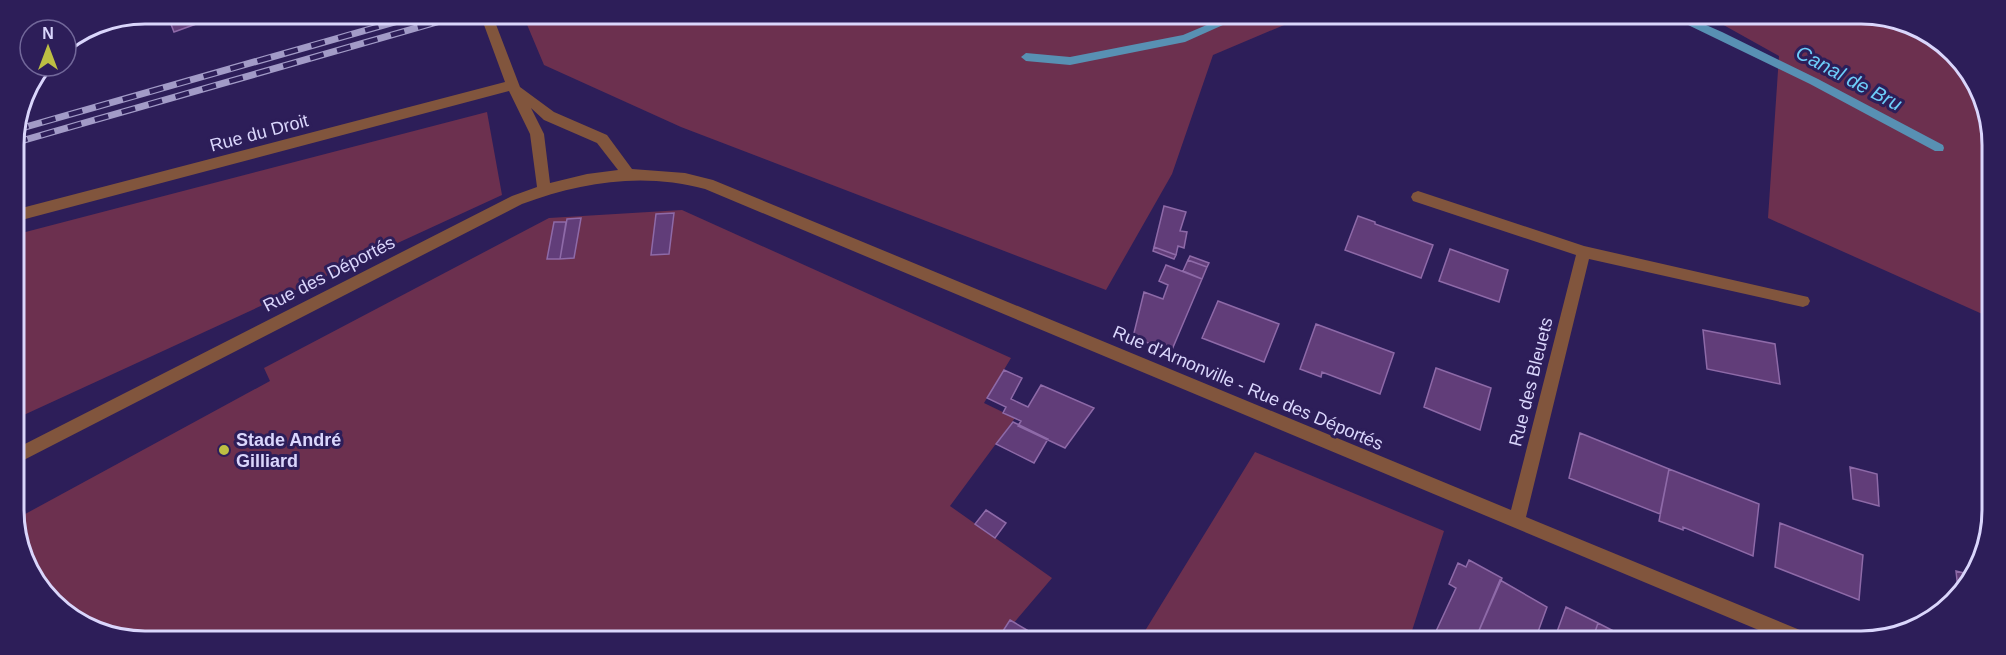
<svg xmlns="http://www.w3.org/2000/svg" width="2006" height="655" font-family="Arial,sans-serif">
<rect width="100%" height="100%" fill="#2d1e59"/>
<path fill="#6c304f" d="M523,15v-1l780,3 -90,38 -41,119 -66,116 -425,-163 -137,-62z
M1711,18h184l65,40 30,62 -1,197 -221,-99 11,-162z
M487,112l15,83 -487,224 -1,-184z
M682,210l329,148 -27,45 31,15 -65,88 102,72 -52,61 -889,-2 -65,-40 -30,-62v-16l254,-138 -6,-13 285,-150z
M1255,452l189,79 -35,109 -269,-1z"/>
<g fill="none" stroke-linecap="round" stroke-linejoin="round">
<path fill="#5890b3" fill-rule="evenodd" d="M1228,16h15l-58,26 -115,23 -44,-4 -5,-4 5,-4 44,4 113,-22z
M1669,18h21l32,14 96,47 125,66 1,3 -1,3h-8l-125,-67 -126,-61 -14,-2z"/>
</g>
<path fill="#613d79" stroke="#8e6aa8" stroke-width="1.5" d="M167,14h57l-50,18z
M1164,206l22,6 -6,19 7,1 -3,16 -6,-2 -2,9 -22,-8z
M674,213l-5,41 -18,1 5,-41z
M1358,216l17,6v2l58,21 -12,33 -76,-28z
M581,218l-7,40 -14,1 7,-40z
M554,222h12l-6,37h-13z
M1154,247l22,8 -2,4 -21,-8z
M1450,249l58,21 -9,32 -60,-21z
M1190,256l19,7 -2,4 -19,-7z
M1188,260l19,7 -5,12 -19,-8z
M1166,265l36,14 -31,73 -38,-15 11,-45 19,7 5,-14 -9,-4z
M1218,301l61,23 -15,38 -62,-24z
M1316,324l78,29 -14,41 -58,-22 -1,5 -21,-8z
M1703,330l72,14 5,40 -73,-15z
M1436,368l55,20 -11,42 -56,-23z
M1004,370l18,8 -11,21 17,8 13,-22 53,23 -29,40 -47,-22 3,-5 -18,-8 3,-6 -19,-9z
M1013,422l35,17 -14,24 -38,-19z
M1580,433l89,36 -9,45 -91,-36z
M1850,467l27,7 2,32 -26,-7z
M1669,469l90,35 -6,52 -70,-29v3l-24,-9z
M986,510l20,13 -11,15 -20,-14z
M1780,523l83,32 -4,45 -84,-33z
M1469,560l33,18 -27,62h-43l24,-52 -7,-4 9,-21 8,4z
M1956,571l12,3 -10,15z
M1500,580l47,27 -12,33h-60z
M1566,607l32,16 -6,18 -38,-1z
M1010,620l17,10 -6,9h-13l-7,-5z
M1598,623l33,17v1h-39z"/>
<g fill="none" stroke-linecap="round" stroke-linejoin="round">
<path fill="#81553d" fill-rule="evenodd" d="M480,14h12l28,73 34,25 53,23 25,34 53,4 28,7 798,330 65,-255 -163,-54 -2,-4 2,-4 5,-2 166,55 224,51 2,4 -2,4 -5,2 -214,-48 -63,258 286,118 3,6h-30l-1080,-452c-62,-17 -124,-7 -183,15l-506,260 -1,-15 497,-253 25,-9 -7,-53 -21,-43 -495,131v-12l491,-128zM531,108l13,12 53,23 21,27 -31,4 -37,9 -6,-49z"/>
<defs>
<path id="rail" d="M15,130l408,-116
M14,143l451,-129"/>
</defs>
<use href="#rail" stroke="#a29bc7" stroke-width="7"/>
<use href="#rail" stroke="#2d1e59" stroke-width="4.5" stroke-dasharray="14" stroke-linecap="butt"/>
</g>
<circle fill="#bdbf43" stroke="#2d1e59" stroke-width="2" cx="224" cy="450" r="6"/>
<g text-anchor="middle" stroke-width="6" stroke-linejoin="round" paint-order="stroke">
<g font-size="18" fill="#dad6fc" stroke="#2d1e59">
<text transform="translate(259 133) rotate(-15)" y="6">Rue du Droit</text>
<text transform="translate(329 274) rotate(-27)" y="6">Rue des Déportés</text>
<text transform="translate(1531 382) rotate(-76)" y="6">Rue des Bleuets</text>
<text transform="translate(1248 388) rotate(23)" y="6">Rue d'Arnonville - Rue des Déportés</text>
</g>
<g font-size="18" font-weight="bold" fill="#dad6fc" stroke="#2d1e59" text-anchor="start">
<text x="236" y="446">Stade André<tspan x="236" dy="21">Gilliard</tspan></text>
</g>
<g font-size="20" font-style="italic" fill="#6dcdf9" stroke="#2d1e59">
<text transform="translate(1849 78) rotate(28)" y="7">Canal de Bru</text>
</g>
</g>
<path d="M0 0H2006V655H0ZM145 24H1861A121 121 0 0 1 1982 145V510A121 121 0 0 1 1861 631H145A121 121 0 0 1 24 510V145A121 121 0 0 1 145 24Z" fill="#2d1e59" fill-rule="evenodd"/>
<path fill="none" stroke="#dad6fc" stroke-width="3" d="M145 24H1861A121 121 0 0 1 1982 145V510A121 121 0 0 1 1861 631H145A121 121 0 0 1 24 510V145A121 121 0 0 1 145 24Z"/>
<g transform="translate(48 48)"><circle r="28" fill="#2d1e59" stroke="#72689a" stroke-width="1.5"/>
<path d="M0-4.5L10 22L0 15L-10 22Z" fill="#bdbf43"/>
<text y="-9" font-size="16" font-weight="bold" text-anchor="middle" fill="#dad6fc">N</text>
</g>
</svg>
